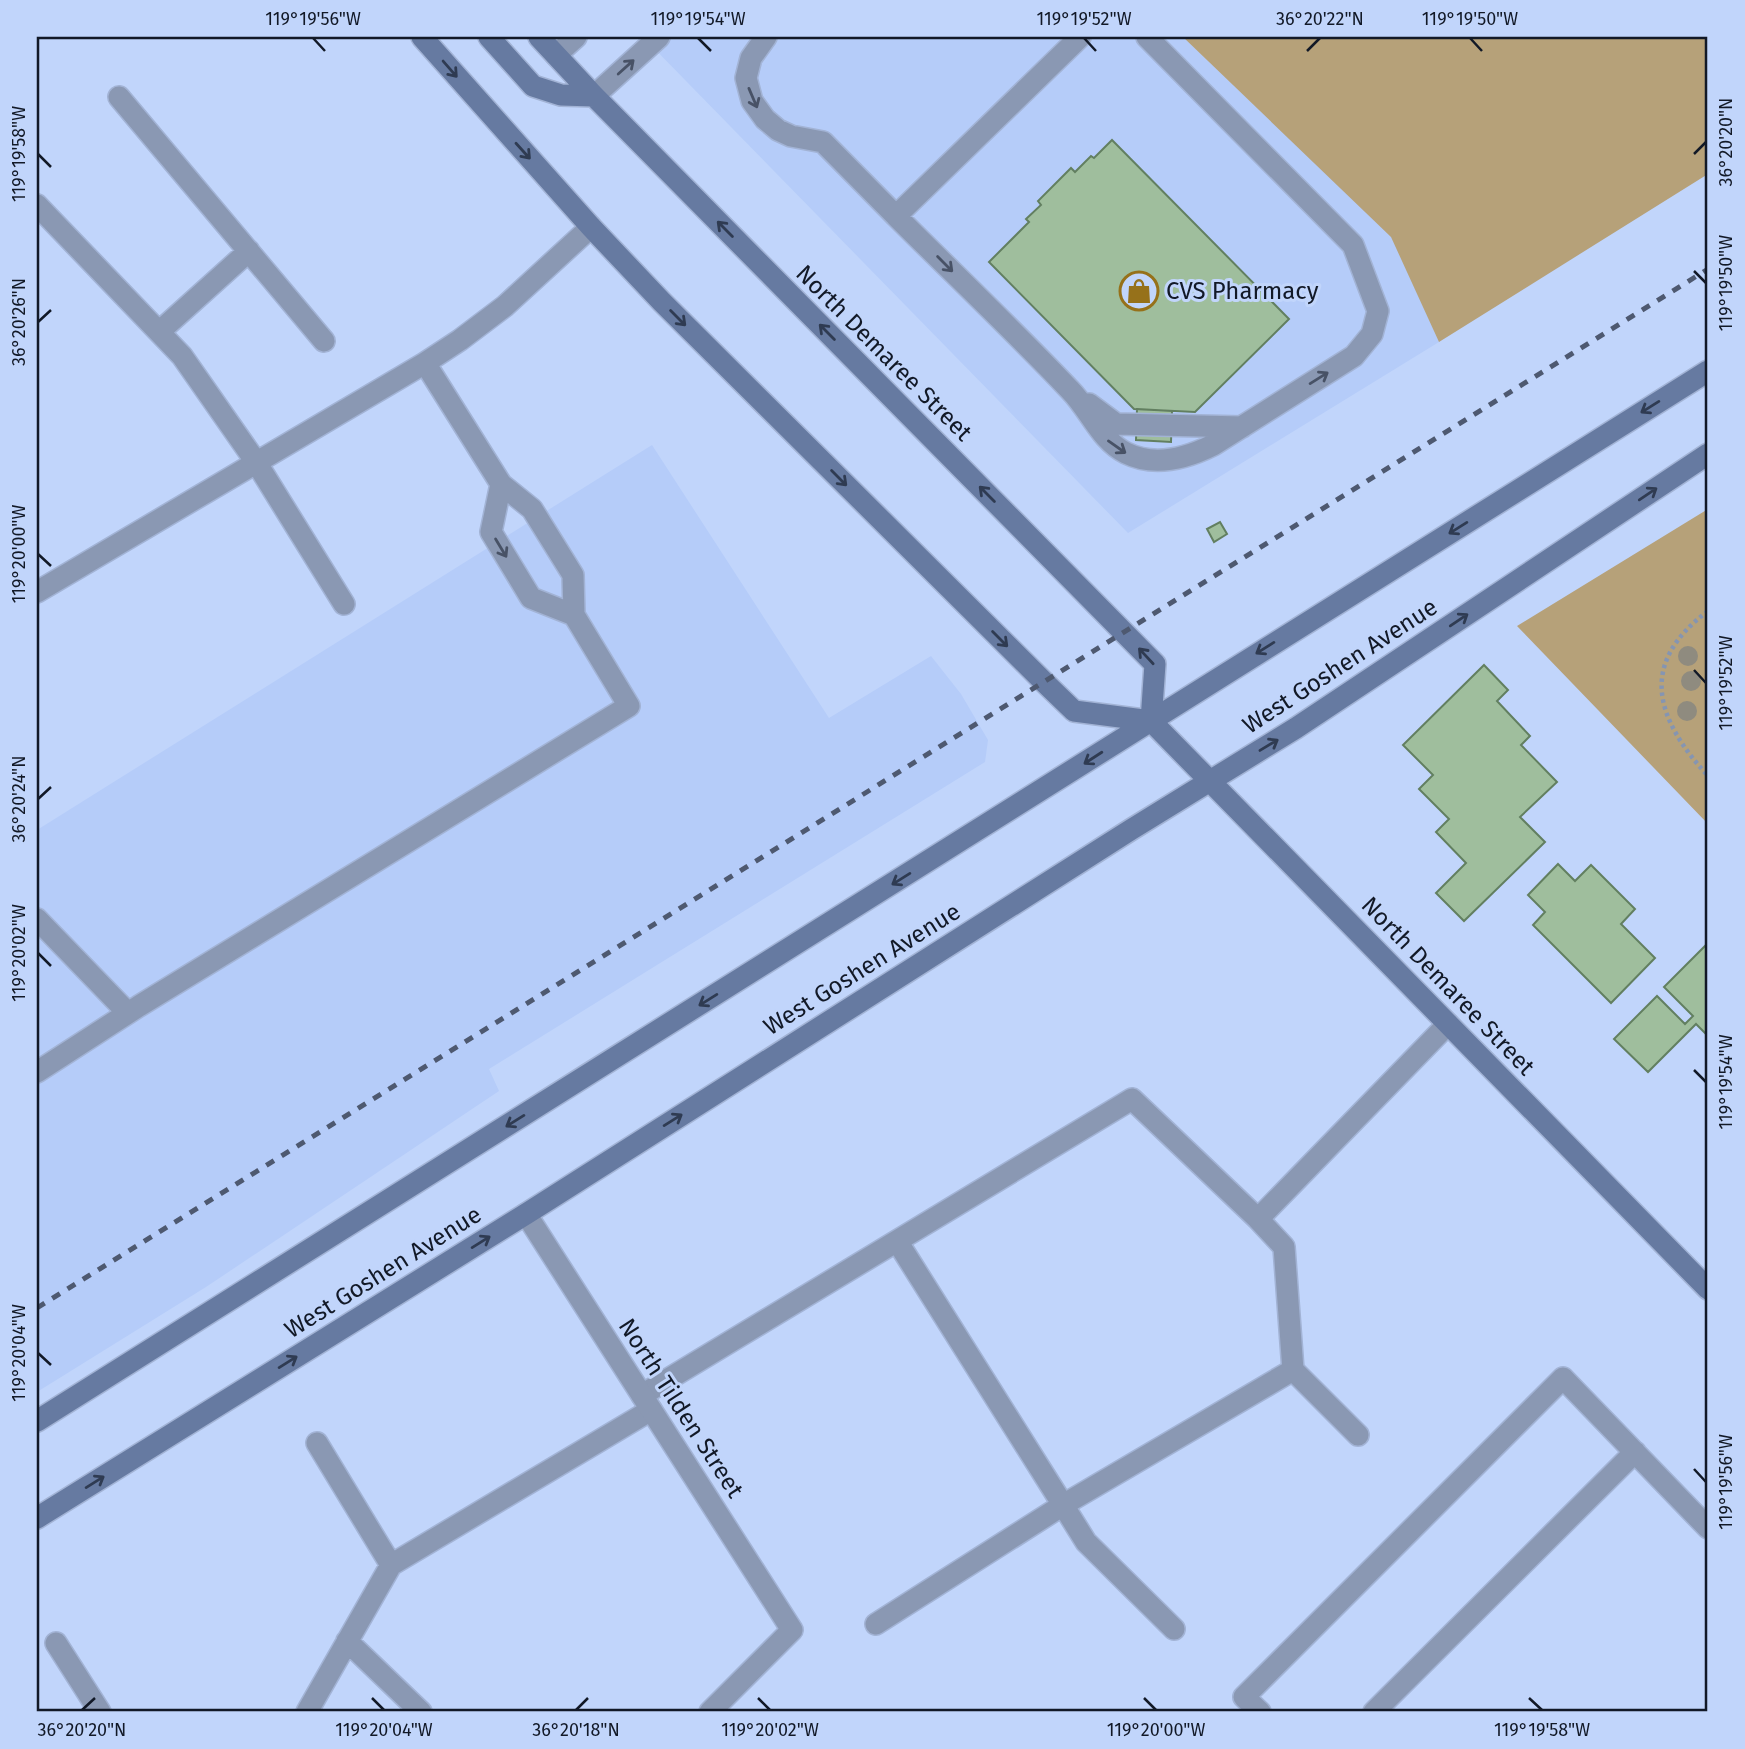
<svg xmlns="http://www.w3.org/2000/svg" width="1745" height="1749" font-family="'Fira Sans',sans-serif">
<rect width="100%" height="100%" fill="#c1d5fb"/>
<path fill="#b5ccf9" d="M643,37h540l209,200 47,105 -311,191z
M652,445l177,273 102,-62 30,38 27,46 -3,22 -496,307 10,22 -293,196 -169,105v-562z"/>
<path fill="#b6a179" d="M1183,37h525v137l-269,168 -48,-105z
M1708,509v315l-191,-198z"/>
<path fill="#9fbe9d" stroke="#627f60" stroke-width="2" d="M1112,140l177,179 -94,93 -61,-3 -145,-147 40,-40 -3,-3 15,-14 -3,-4 33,-33 4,4 16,-16 3,2z
M1137,409l35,2 -1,31 -35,-2z
M1220,522l7,12 -13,8 -7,-13z
M1484,665l24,25 -11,11 33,35 -9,9 36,37 -37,35 25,25 -81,79 -28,-28 30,-30 -30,-31 13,-13 -30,-30 14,-14 -30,-30z
M1558,864l17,17 16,-16 44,44 -14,15 34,34 -44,45 -78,-78 12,-13 -17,-17z
M1707,944l1,92 -12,-12 -48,48 -34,-33 43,-43 28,28 8,-8 -29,-29z"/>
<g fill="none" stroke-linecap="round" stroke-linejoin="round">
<defs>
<path id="service" d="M766,37l-15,21 -5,20 6,23 13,18 13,11 13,6 32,6 73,74 184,-179
M556,55l20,-18
M594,96l65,-59
M119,97l205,244
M37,205l145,151 74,106 88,142
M896,216c58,58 118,115 174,174 20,20 30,50 56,63 28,14 61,5 87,-8l141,-89 18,-22 6,-23 -25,-66 -206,-208
M159,332l90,-81
M1089,404l27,20 126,3
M501,484l-10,48 40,66 43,17
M37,592l388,-229
M37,919l91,94
M37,1072l102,-66 490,-300 -55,-91 -1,-40 -41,-66 -31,-25 -76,-121 35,-23 45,-34 86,-79
M897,1241l166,264 230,-135 -9,-123 -26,-28
M1293,1370l65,65
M642,1395l490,-296 126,120 190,-195
M317,1443l74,122
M876,1624l187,-119 23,37 88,87
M347,1641l74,71
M56,1643l44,69
M307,1712l84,-147 260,-155
M1260,1712l-16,-15 319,-319 145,150
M1374,1712l261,-260"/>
<path id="minor" d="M526,1214l266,416 -82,82"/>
<path id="secondary" d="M422,37l169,190 71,75 381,379 31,30 77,10 557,568
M489,37l44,49 28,9 33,1
M539,37l55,59 561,568 -4,57
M37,1421c557,-350 1113,-701 1671,-1050
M37,1518l489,-304 606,-385 164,-101 412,-274"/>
</defs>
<use href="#service" stroke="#a2b3d5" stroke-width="24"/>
<use href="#minor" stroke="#a2b3d5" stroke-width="24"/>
<use href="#secondary" stroke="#a2b3d5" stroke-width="24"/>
<path stroke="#8595b2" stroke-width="4.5" stroke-dasharray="3.5 3.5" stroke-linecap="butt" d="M1708,611c-71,53 -52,108 0,165"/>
<use href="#service" stroke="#8a98b3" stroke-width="21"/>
<use href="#minor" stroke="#8a98b3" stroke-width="21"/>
<use href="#secondary" stroke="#667aa1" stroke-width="21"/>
<path stroke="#4e5970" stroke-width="5" stroke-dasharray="9 9" stroke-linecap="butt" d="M37,1308l1671,-1039"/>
</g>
<g fill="#8f8b7f">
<circle cx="1688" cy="656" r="10"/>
<circle cx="1691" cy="681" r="10"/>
<circle cx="1687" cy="711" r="10"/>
</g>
<defs><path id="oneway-shaft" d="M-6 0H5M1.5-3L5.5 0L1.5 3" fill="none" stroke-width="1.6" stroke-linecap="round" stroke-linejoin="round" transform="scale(1.75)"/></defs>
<g stroke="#485266">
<use href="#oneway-shaft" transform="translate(626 67) rotate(-42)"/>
<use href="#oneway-shaft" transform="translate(753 98) rotate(67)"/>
<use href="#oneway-shaft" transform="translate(945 264) rotate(45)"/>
<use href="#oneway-shaft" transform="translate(1319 378) rotate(-32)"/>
<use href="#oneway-shaft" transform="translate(1117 447) rotate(35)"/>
<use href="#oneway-shaft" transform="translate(501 548) rotate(59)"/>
</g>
<g stroke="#2f3b52">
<use href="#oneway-shaft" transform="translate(450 69) rotate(49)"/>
<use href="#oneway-shaft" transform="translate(523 151) rotate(48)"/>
<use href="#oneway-shaft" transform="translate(725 229) rotate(-135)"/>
<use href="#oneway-shaft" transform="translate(678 318) rotate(45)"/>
<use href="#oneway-shaft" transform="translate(827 332) rotate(-135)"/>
<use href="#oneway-shaft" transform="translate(1650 407) rotate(148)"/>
<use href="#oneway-shaft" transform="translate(839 478) rotate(45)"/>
<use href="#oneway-shaft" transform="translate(987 494) rotate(-135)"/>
<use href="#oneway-shaft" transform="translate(1648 494) rotate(-34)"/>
<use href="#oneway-shaft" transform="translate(1458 528) rotate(148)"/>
<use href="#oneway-shaft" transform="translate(1459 620) rotate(-34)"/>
<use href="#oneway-shaft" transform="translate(1000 639) rotate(45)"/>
<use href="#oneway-shaft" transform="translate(1265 648) rotate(148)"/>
<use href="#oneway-shaft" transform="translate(1146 656) rotate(-133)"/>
<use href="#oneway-shaft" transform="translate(1269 745) rotate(-31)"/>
<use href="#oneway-shaft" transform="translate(1093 758) rotate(147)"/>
<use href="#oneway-shaft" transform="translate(901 879) rotate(148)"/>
<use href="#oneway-shaft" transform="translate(708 1000) rotate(148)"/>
<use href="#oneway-shaft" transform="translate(673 1120) rotate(-32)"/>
<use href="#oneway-shaft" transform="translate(515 1121) rotate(148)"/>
<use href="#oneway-shaft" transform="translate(481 1242) rotate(-32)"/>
<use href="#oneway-shaft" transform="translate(288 1362) rotate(-32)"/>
<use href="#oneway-shaft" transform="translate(95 1482) rotate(-32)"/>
</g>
<path fill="none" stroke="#121927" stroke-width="2.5" d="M313,38l12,13M698,38l13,13M1084,38l12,13M1470,38l12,13M1307,51l13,-13M38,154l13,13M1694,154l12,-12M1694,271l12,12M38,322l13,-12M38,554l13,12M1694,670l12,13M38,799l13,-12M38,953l13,13M1694,1070l12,12M38,1353l13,12M1694,1469l12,13M372,1698l12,12M758,1698l12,12M1144,1698l12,12M1529,1698l13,12M82,1710l13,-12M576,1710l12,-12"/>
<defs>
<symbol id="shop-ring" viewBox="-11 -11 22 22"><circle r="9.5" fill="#c1d5fb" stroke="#96711a" stroke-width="1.5"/><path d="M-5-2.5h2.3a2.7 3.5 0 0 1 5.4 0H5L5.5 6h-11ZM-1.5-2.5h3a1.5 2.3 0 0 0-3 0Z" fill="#96711a"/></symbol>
</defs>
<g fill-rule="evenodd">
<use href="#shop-ring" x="1117" y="269" width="44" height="44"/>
</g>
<g text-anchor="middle" stroke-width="6" stroke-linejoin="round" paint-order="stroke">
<g font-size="24" fill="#121927" stroke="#c1d5fb" text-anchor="start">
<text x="1166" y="299">CVS Pharmacy</text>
</g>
<g font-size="24" fill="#121927" stroke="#c1d5fb">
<text transform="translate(884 353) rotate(45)" y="8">North Demaree Street</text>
<text transform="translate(1340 666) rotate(-33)" y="8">West Goshen Avenue</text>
<text transform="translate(862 969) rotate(-32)" y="8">West Goshen Avenue</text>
<text transform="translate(1448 986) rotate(46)" y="8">North Demaree Street</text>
<text transform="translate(383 1272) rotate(-32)" y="8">West Goshen Avenue</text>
<text transform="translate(681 1408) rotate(57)" y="8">North Tilden Street</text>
</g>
</g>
<rect width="1745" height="1749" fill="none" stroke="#c1d5fb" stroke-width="77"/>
<rect x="38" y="38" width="1668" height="1672" fill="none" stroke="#121927" stroke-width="2.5"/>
<g font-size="18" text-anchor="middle" fill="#121927">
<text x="313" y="25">119°19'56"W</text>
<text x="698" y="25">119°19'54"W</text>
<text x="1084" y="25">119°19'52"W</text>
<text x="1320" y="25">36°20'22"N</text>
<text x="1470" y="25">119°19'50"W</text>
<text transform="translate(1726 142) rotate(-90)" y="6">36°20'20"N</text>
<text transform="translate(19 154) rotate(-90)" y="6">119°19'58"W</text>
<text transform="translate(1726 283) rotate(-90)" y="6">119°19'50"W</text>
<text transform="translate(19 322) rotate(-90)" y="6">36°20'26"N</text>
<text transform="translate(19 554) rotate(-90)" y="6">119°20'00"W</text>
<text transform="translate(1726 683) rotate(-90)" y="6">119°19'52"W</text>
<text transform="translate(19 799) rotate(-90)" y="6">36°20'24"N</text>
<text transform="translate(19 953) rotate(-90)" y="6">119°20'02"W</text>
<text transform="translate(1726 1082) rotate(-90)" y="6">119°19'54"W</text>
<text transform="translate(19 1353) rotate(-90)" y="6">119°20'04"W</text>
<text transform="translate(1726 1482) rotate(-90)" y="6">119°19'56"W</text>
<text x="82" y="1736">36°20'20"N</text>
<text x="384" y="1736">119°20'04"W</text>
<text x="576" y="1736">36°20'18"N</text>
<text x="770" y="1736">119°20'02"W</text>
<text x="1156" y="1736">119°20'00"W</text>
<text x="1542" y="1736">119°19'58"W</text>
</g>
</svg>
